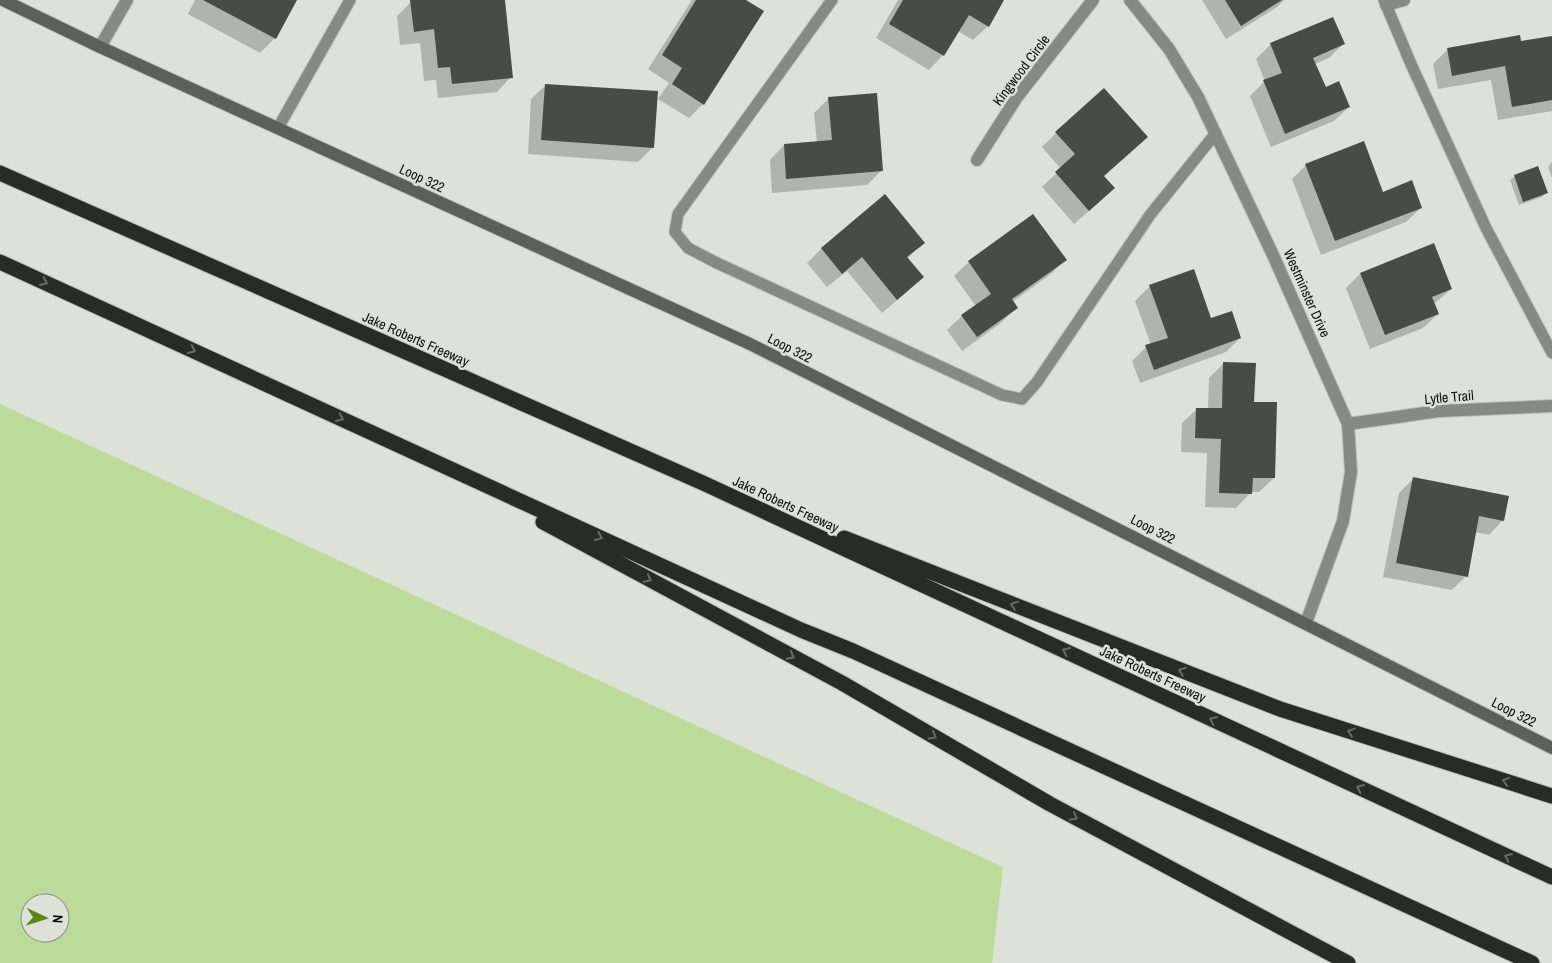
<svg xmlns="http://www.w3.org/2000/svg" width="1552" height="963" font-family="'Archivo Narrow',sans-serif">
<rect width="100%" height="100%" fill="#dce2d7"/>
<path fill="#bbdc99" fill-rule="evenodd" d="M0,404l1003,463 -11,96h-992zM30,903h30v30h-30z"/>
<path fill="#0003" d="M195,0h100l-20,38 -15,15 -72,-39z
M427,0h77l7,77 -14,15 -59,6 -2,-18 -12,1 -4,-38 -20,2 -3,-29 14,-14z
M692,0h52l-41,104 -14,14 -31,-19 11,-16 -21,-14z
M898,0h105l-15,26 -15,14 -15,-9 -15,24 -14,15 -53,-32z
M1202,0h82l-7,7 -51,32z
M1333,18l10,26 -14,14 -14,6 10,25 24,18 -15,14 -63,26 -21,-51 15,-15 -9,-22 15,-15z
M1552,37v74l-54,9 -7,-40 -53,9 -5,-25 15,-15 72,-6z
M546,85l107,62 -15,15 -110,-8 3,-55z
M829,98l53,72 -15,15 -95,8 -2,-33 14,-15 33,-3 -3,-29z
M1056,133l47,43 -4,26 -25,22 -32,-37 19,-18 -19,-22z
M1552,162v16l-4,-11z
M1306,165l76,28 39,15 -15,14 -85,33 -29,-76z
M1515,176l31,17 -4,4 -23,8 -9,-25z
M884,196l39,46 -16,17 15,18 -14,14 -26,22 -35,-42 -20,16 -20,-24 14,-14z
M1033,215l32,45 -14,14 -39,28 4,6 -14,14 -40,29 -15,-21 15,-14 14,-10 -22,-30 15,-14z
M1193,271l17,49 30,18 -14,14 -86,31 -8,-22 14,-14 5,-2 -16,-44 15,-15z
M1360,274l91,15 -17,15 4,10 -15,14 -53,21 -24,-61z
M1223,364l30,39 21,75 -15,14h-8l-15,16 -31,-1 2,-54 -26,-1 1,-29 15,-14h11l1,-31z
M1413,479l90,41 -14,15 -14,-3 -9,44 -14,14 -69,-13 16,-84z"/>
<path fill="#484d44" d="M203,0h94l-21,39z
M410,0h95l8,78 -61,6 -2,-17 -12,1 -4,-39 -20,3z
M696,0h50l18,11 -60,94 -32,-21 10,-16 -20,-13z
M903,0h101l-15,27 -20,-12 -25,41 -55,-32z
M1225,0h57l-41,26z
M1333,17l12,27 -32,14 13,29 13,-6 11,26 -65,27 -22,-54 19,-7 -12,-30z
M1520,35l1,6 31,-5v64l-40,7 -7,-41 -53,10 -5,-28z
M545,84l113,7 -4,57 -113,-8z
M1104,88l44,49 -44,39 11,12 -26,23 -34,-39 20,-18 -20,-22z
M877,93l6,78 -97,8 -2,-35 48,-4 -4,-43z
M1364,141l19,51 29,-12 10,28 -87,33 -30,-77z
M1538,166l10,27 -25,9 -9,-27z
M885,194l40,49 -18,14 17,20 -27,23 -35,-43 -20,17 -21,-26z
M1033,214l34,46 -55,39 6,9 -41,29 -16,-22 30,-21 -23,-33z
M1434,243l18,46 -20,8 7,17 -54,21 -25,-62z
M1194,269l17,49 21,-7 9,27 -87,32 -9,-25 23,-7 -19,-53z
M1223,362l33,1 -2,39h23l-2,76h-22l-1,16 -33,-1 2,-54 -26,-1 1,-30h26z
M1413,477l96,19 -5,25 -25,-5 -11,61 -72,-14z"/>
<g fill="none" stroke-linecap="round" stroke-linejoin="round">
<defs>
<path id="service" d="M832,0l-154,214 -3,18 13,16 29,15 285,132 20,4 15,-17 113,-167 66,-82
M1384,0l27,64 75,164 66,125
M278,128l72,-128"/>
<path id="minor" d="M1130,0l39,49 29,48 75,158 75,169 3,48 -8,49 -37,102
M1386,5l18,-5
M100,47l27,-47
M977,160l40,-63 76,-97
M1348,424l91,-13 113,-5"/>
<path id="secondary" d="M3,0l97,47 650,297 802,404"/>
<path id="motorway" d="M0,173l703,310 849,394
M0,262l801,368 52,21 679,312
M543,522l299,161 208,121 298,159
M844,538l436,171 272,87"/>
</defs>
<use href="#service" stroke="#bbc0b7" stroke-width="13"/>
<use href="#minor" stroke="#bbc0b7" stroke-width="14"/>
<use href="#secondary" stroke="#bbc0b7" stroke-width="14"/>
<use href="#motorway" stroke="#bbc0b7" stroke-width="17"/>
<use href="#service" stroke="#878985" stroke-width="11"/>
<use href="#minor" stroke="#878985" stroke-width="12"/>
<use href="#secondary" stroke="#5d605a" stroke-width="12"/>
<use href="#motorway" stroke="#282c24" stroke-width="15"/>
</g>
<defs><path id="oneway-chevron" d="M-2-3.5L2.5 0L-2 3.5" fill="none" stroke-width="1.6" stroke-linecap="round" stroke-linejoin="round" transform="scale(1.25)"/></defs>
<g stroke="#676c63">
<use href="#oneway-chevron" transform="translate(44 282) rotate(25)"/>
<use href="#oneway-chevron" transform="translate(192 350) rotate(25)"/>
<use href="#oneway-chevron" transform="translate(340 418) rotate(25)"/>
<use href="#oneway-chevron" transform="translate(599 537) rotate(25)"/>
<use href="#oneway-chevron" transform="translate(648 579) rotate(28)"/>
<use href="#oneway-chevron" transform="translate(1014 605) rotate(-159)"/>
<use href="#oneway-chevron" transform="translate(1066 651) rotate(-155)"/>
<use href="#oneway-chevron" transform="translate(791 656) rotate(28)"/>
<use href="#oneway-chevron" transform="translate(1182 671) rotate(-159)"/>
<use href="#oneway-chevron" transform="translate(1213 720) rotate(-155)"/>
<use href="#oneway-chevron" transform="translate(1351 732) rotate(-162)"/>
<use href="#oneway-chevron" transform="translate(933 736) rotate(30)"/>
<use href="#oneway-chevron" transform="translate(1506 781) rotate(-162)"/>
<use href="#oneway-chevron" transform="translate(1360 788) rotate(-155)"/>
<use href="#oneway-chevron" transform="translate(1074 817) rotate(28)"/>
<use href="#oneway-chevron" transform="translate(1508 857) rotate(-155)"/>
</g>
<g text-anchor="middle" stroke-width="5" stroke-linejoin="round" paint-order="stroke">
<g font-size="14" fill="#0e100d" stroke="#dce2d7">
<text transform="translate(1021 70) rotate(-53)" y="5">Kingwood Circle</text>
<text transform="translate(422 178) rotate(25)" y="5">Loop 322</text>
<text transform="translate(1307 293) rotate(66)" y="5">Westminster Drive</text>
<text transform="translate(416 339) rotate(24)" y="5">Jake Roberts Freeway</text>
<text transform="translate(790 348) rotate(27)" y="5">Loop 322</text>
<text transform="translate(1449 397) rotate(-5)" y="5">Lytle Trail</text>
<text transform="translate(786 504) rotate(25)" y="5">Jake Roberts Freeway</text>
<text transform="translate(1153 529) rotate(27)" y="5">Loop 322</text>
<text transform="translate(1153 674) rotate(25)" y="5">Jake Roberts Freeway</text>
<text transform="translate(1514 712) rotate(27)" y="5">Loop 322</text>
</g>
</g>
<g transform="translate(45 918) rotate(94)"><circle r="24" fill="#dce2d7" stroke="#8a8e86"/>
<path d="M0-4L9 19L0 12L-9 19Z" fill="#5c8715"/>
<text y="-8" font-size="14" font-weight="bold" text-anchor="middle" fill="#0e100d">N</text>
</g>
</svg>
